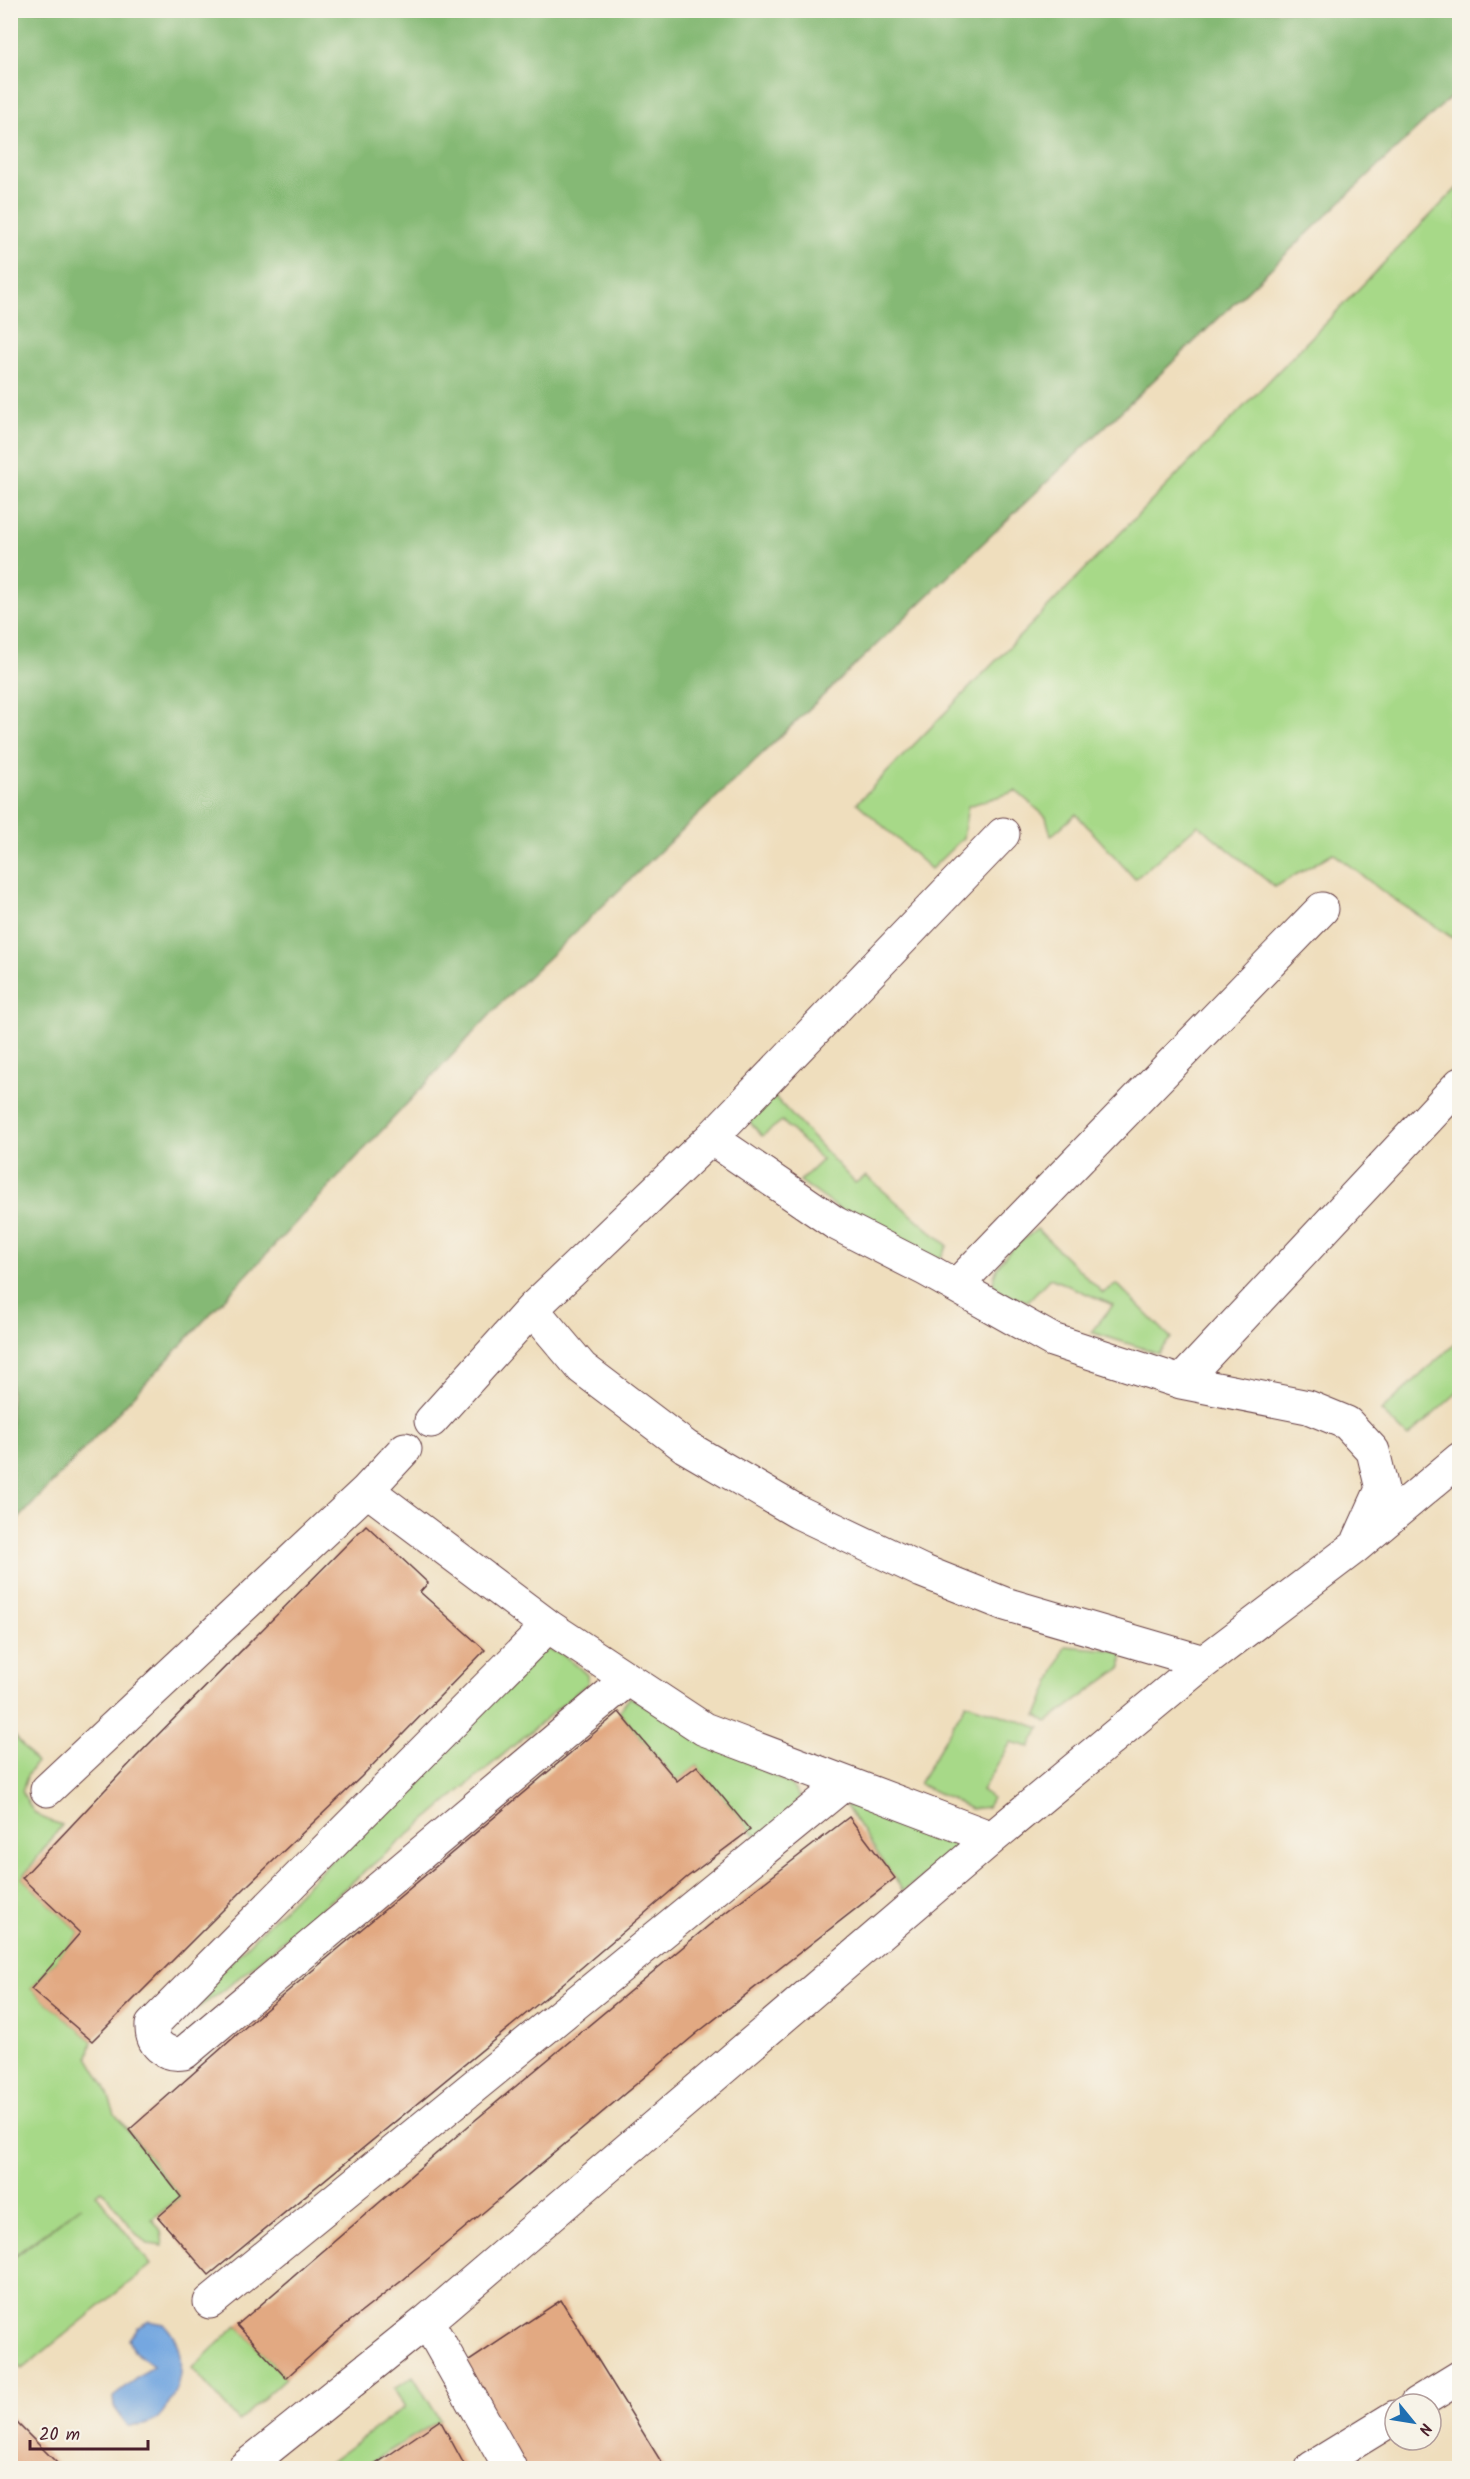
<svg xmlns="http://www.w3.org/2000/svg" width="1470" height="2479" font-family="Kalam,sans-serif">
<rect width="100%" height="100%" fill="#f7f3e8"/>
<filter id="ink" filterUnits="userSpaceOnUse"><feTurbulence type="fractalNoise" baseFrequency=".0167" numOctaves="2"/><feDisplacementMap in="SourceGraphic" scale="12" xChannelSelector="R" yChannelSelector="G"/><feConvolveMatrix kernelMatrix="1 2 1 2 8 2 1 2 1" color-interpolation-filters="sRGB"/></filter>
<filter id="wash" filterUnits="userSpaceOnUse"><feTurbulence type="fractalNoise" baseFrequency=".008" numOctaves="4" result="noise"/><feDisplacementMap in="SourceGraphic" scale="24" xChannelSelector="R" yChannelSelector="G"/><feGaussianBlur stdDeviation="1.35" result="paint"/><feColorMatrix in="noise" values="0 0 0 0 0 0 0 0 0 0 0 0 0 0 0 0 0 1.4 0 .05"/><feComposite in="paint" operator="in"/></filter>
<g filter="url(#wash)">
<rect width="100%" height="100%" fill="#efdebd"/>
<path fill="#a7d988" stroke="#787c5a" stroke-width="1.5" d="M1459,186v756l-73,-48 -53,-41 -58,34 -77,-62 -63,54 -59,-65 -25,22 -5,-19 -30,-26 -48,15 -5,32 -32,31 -74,-66z
M772,1094l83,89 11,-7 82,70 -11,17 -89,-48 -48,-34 22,-21 -40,-39 -20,15 -15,-17z
M1037,1229l66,64 14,-9 54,54 -13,15 -67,-21 22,-27 -63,-27 -22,23 -21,-5 -14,-11c1,-27 25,-41 44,-56z
M1459,1340v51l-51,46 -27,-26z
M1065,1646l48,4 9,4v13l-75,55 -10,-6z
M541,1649c19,0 32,13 46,26l1,8 -365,308 -37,25 -4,-5z
M630,1697l161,88 9,12 -9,13 -31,28 -10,-8 -53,-64 -20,15 -58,-69z
M966,1703l74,25 -10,19 -19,-5 -29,48 10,8 -5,9 -16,2 -52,-25z
M11,1731l25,32 -8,11 -6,17c12,26 14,25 40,34l-40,53 58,55 -49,56 61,52 -4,16 17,29 10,28 66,83 -29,22 9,12 2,15 -15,-2 -10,-8 -36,-46 -6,4 55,71 -129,104 -11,-15v-94l70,-54 -70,52z
M845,1805l10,1 103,39 -1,8 -54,38z
M237,2325l49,53 -47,43 -47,-53z
M413,2376l27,44 -78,48h-40l83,-61 -11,-18z"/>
<path fill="#85b974" stroke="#686c50" stroke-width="1.5" d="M11,10l1448,1 1,77 -958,914 -491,525z"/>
<path fill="#74a7e0" stroke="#5f6386" stroke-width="1.5" d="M149,2321l15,3c22,23 21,56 3,82 -4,7 -11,16 -20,18 -6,2 -13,2 -19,2l-14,-19 -1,-10 40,-31 -19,-15 -5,-11 9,-13z"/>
<g id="blocks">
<path fill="#e2a982" d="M366,1525l62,58 -8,9 65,58 -124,127 -112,107 -157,157 -61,-52 49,-56 -58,-55 114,-121z
M619,1712l58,69 20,-15 53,64 -64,48 -119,102 -358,295 -51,-58 23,-20 -52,-67 120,-106z
M849,1817l46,61 -198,155 -293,246 -64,50 -54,49 -49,-53 236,-203 235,-196z
M561,2300l104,168h-140l-62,-103z
M10,2415l9,10 43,43h-52z
M440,2420l26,48h-96z"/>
</g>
</g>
<g filter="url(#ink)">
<use href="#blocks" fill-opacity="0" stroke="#633c41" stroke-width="1.5"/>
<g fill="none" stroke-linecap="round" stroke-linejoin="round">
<defs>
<path id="minor" d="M711,1138l124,85 92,47 125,70 129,42 127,25 39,16 26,28 9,38 -23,51
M956,1286l366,-377
M532,1309l50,59 104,79 112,65 124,59 83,33 199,58
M1181,1382l279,-298
M431,1421l101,-112 179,-171 292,-304
M367,1490l181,136 156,103 288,109
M548,1626l-396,399c-1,19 12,31 32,28l444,-374
M47,1790l320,-300 38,-41
M210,2302l635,-519
M427,2321l83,147
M1416,2404l44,-27
M244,2468l183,-147 565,-483 212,-176 151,-115 105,-88
M1312,2468l83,-51"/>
</defs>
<use href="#minor" stroke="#633c41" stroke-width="35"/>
<use href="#minor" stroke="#fff" stroke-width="33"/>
</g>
</g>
<rect width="1470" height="2479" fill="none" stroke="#f7f3e8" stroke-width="36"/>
<g transform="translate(1413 2422) rotate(120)"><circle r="28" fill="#f7f3e8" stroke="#b29e9c" stroke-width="1.5"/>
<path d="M0-4.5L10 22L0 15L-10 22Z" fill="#1f6fb2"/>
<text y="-9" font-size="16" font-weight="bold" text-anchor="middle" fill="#4a1f2b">N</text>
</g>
<path d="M30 2440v9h118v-9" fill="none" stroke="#4a1f2b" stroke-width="3"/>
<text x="39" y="2440" font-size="18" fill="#4a1f2b" stroke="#f7f3e8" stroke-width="4.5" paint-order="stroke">20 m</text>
</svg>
